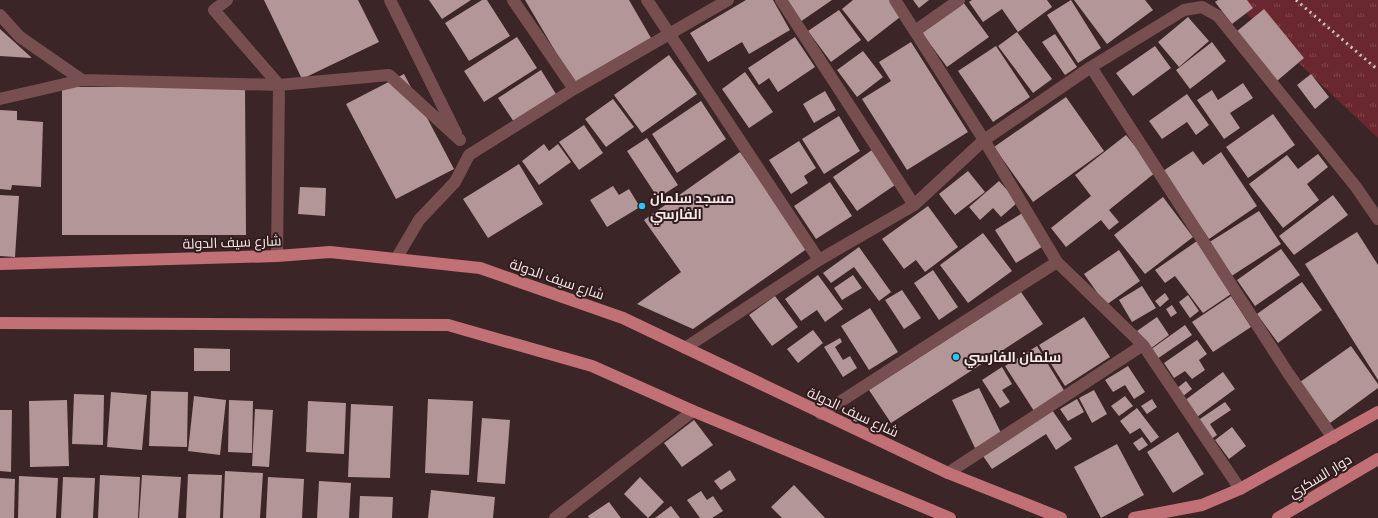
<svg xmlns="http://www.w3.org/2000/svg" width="1378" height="518" font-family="'IBM Plex Sans',Cairo,sans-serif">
<defs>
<pattern id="grass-tufts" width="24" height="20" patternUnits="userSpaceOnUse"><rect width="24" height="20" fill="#6b272f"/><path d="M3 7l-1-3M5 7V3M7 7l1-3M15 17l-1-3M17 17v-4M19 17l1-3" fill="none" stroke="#81464d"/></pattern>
</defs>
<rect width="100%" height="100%" fill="#3c2526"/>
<path fill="url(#grass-tufts)" d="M1232,0h146v138z"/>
<path fill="#b39697" d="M264,0h94l21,42 -77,37z
M429,0h42l-29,19z
M482,0h5l23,36 -41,25 -24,-38z
M525,0h104l22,38 -77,45z
M746,0h27l17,30 -41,24 -7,-12 -34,20 -18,-29z
M785,0h47l-32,22z
M853,0h39l12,14 -36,28 -26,-33z
M913,0h16l-10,8z
M972,0h75l5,7 -34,25 -16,-23 -19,13 -14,-20z
M1071,0l30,48 -23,15 -31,-48z
M1074,0h71l8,10 -46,34z
M1218,0h29l6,8 -21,16 -17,-22z
M963,2l26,35 -42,30 -25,-34z
M1264,9l40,49 -27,23 -41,-49z
M839,10l22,30 -30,22 -23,-31z
M1188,17l21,24 -30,26 -21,-25z
M0,29l32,29 -32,-2z
M1017,32l35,47 -19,14 -35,-47z
M1055,34l22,33 -12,8 -23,-33z
M517,37l20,31 -53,34 -20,-31z
M795,37l20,30 -37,25 -9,-14 -10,7 -11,-17z
M911,42l57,90 -61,38 -45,-71 29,-18 -12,-19z
M1212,42l14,19 -36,28 -14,-19z
M996,46l34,51 -37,25 -35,-51z
M1155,46l16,22 -38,28 -17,-23z
M863,51l20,26 -26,20 -20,-27z
M669,55l28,39 -55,39 -28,-38z
M541,70l15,24 -42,28 -16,-24z
M745,72l28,40 -24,16 -27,-39z
M404,74l50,95 -58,30 -50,-95z
M1311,74l18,23 -14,12 -18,-24z
M1243,83l10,15 -23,15 10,15 -16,11 -27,-39 15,-10 6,10z
M62,87h183l1,148h-184z
M825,91l11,19 -22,13 -11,-19z
M1187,94l22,31 -13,10 -9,-13 -25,17 -13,-18z
M1066,97l38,54 -71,51 -39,-55z
M613,99l21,28 -28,20 -21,-28z
M701,101l25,38 -49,34 -25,-39z
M0,110l17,1v9l26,2 -2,65 -29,-2 -1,5 -11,-1z
M1273,114l22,31 -47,33 -22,-31z
M839,116l21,35 -36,23 -22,-35z
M584,125l19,28 -24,17 -20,-28z
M1126,135l30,37 -47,38 10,12 -10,8 -8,-10 -35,27 -15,-19 40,-32 -16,-21z
M647,138l31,47 -20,13 -31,-47z
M799,141l17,27 -12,8 4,7 -17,11 -22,-34z
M544,144l5,7 9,-7 13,18 -32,23 -17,-24z
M872,150l23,35 -38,26 -24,-34z
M1193,151l10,14 18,-13 36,54 -48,33 -46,-68z
M740,152l68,96 -115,81 -56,-25 44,-32 -37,-52z
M1318,154l10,13 -21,17 12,16 -36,28 -34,-44 38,-29 11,14z
M519,164l24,40 -55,34 -25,-39z
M968,171l17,21 -30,23 -16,-21z
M999,181l19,21 -17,15 -8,-9 -13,12 -11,-13z
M830,182l22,34 -36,23 -22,-33z
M613,186l6,9 10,-6 11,18 -33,20 -17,-27z
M300,187l26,1 -1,28 -27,-2z
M0,195l19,1 -4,61 -15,-1z
M1333,195l15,20 -54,40 -15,-19z
M1163,197l30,40 -48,37 -31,-39z
M928,206l30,41 -33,25 -9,-12 -12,9 -22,-30z
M1259,211l22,33 -51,33 -22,-34z
M1024,212l21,33 -29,18 -21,-33z
M1357,232l21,33v115l-73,-116z
M983,233l29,38 -44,32 -28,-38z
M1197,241l37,51 -31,21 -28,-37 -10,7 -10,-13z
M859,247l32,45 -12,9 -25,-34 -23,16 -8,-10z
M1281,249l19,26 -45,31 -18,-26z
M1119,250l21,31 -34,24 -22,-31z
M933,270l25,37 -19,13 -25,-37z
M818,275l25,34 -18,13 -8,-12 -16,11 -16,-22z
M853,275l9,13 -20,12 -8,-12z
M1302,282l20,28 -44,33 -21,-29z
M1142,286l14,22 -24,14 -13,-22z
M902,290l19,28 -17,11 -19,-29z
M1021,292l22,32 -152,99 -22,-33z
M1165,293l4,6 -9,8 -5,-6z
M1188,295l11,16 -9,7 -11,-16z
M775,296l23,31 -26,19 -23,-31z
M1231,296l20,31 -38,25 -21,-30z
M1172,305l5,8 -6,4 -5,-8z
M870,308l28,44 -29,18 -28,-44z
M1084,317l26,40 -45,29 -26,-41z
M1157,317l12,18 -19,14 -13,-18z
M1185,325l7,10 -35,24 -7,-9z
M813,330l10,13 -25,20 -11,-14z
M840,338l2,4 -7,5 8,13 7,-4 7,12 -14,9 -19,-30z
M1197,340l10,14 -8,6 6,10 -13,9 -7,-8 -11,7 -10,-15z
M1037,346l28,46 -31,19 -29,-45z
M1351,346l27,38v4l-48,35 -30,-41z
M194,348l36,1v22h-36z
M1128,366l17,26 -11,7 -9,-14 -12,7 -8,-12z
M1002,367l10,17 -10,6 8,12 -10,6 -18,-28z
M1223,372l12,17 -38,28 -13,-16z
M1186,381l6,8 -10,8 -6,-8z
M979,388l23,47 -27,13 -23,-48z
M1094,390l13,24 -15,9 -13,-25z
M151,391l37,1 -1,55 -38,-1z
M111,392l36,3 -5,55 -35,-3z
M74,394l30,1 -1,50 -31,-1z
M194,396l32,4 -6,55 -32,-4z
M1125,396l8,10 -14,10 -8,-10z
M428,399l45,2 -4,74 -44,-2z
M1077,399l7,13 -16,9 -8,-12z
M1152,399l5,8 -10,7 -6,-8z
M67,400l2,66 -39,1 -1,-66z
M229,400l24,1 -1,52 -24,-1z
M308,401l38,2 -2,51 -38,-2z
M1225,402l6,8 -21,14 7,11 -7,5 -13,-19z
M351,404l42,2 -3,72 -42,-1z
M1137,408l22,29 -8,6 -11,-15 -10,6 -10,-13z
M255,409l18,1 -4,57 -17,-1z
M0,410h12l-1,62 -11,-1z
M1052,410l20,29 -16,11 -10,-16 -54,35 -9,-13z
M482,418l28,2 -5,64 -28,-2z
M694,420l19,25 -31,22 -18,-24z
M1232,427l14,19 -17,13 -14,-19z
M1178,432l26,42 -31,19 -26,-41z
M1142,437l6,8 -9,6 -6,-8z
M1117,444l27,51 -43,23 -27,-51z
M730,470l6,10 -15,10 -7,-9z
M225,471l38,2 -3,45h-37z
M188,474l34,1 -2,43h-34z
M100,475l40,2 -2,41h-40z
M142,475l39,2 -3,41h-39z
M19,476l39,2 -2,40h-38z
M63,477l32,1 -2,40h-32z
M268,477l36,2 -2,39h-36z
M640,477l24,25 -16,16 -24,-24z
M0,478l15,1 -1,39h-14z
M319,481l32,2 -2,35h-32z
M794,485l31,33h-43l-11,-11z
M431,490l64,7 -2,21h-65z
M701,491l6,9 6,-4 10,15 -11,7h-12l-13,-18z
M360,496l33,1 -1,21h-33z
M609,502l12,16h-32l-1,-2z
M671,506l9,12h-25z"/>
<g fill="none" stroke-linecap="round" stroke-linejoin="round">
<path stroke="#784f51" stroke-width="12" d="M227,0l-13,10 65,75 -2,171
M390,0l66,133
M513,0l61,89
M647,0l172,260
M781,0l133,205
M895,0l89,140 73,122 86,83 97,144
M0,15l20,22 62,43
M915,31l44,-31
M1091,67l197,306 45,65
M0,99l82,-19 197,5 110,-10 71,65
M396,259l23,-39 36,-38 14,-27 105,-66 154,-89
M685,348l134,-88 95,-55 70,-65 107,-73 93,-57 18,-3 16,9 138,171 22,32
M821,414l236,-152
M948,473l195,-128
M555,518l138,-107"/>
<path stroke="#c17075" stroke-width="12" d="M0,264l277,-8 53,-4 150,16 143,50 325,155 113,45
M0,323l448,2 144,41 101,45 257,107
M1134,518l68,-13 38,-16 138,-77
M1278,518l100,-59"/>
<path stroke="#d5c3c4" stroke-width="3" stroke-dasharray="2 4" stroke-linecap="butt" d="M1296,0l82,70"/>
</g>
<g fill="#23c9fe" stroke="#311c1d" stroke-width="1.5">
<circle cx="642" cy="206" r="4"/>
<circle cx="956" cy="357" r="4"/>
</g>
<g text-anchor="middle" stroke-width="4" stroke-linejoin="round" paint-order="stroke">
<g font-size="14" font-weight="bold" fill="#f9e9ea" stroke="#311c1d" text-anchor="start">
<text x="650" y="203">مسجد سلمان<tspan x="650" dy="16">الفارسي</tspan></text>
<text x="964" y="362">سلمان الفارسي</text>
</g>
<g font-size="14" fill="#f9e9ea" stroke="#311c1d">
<text transform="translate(232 242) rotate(-2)" y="5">شارع سيف الدولة</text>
<text transform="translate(557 279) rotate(19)" y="5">شارع سيف الدولة</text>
<text transform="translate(853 412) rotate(25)" y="5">شارع سيف الدولة</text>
<text transform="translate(1320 476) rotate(-31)" y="5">دوار السكري</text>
</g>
</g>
</svg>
